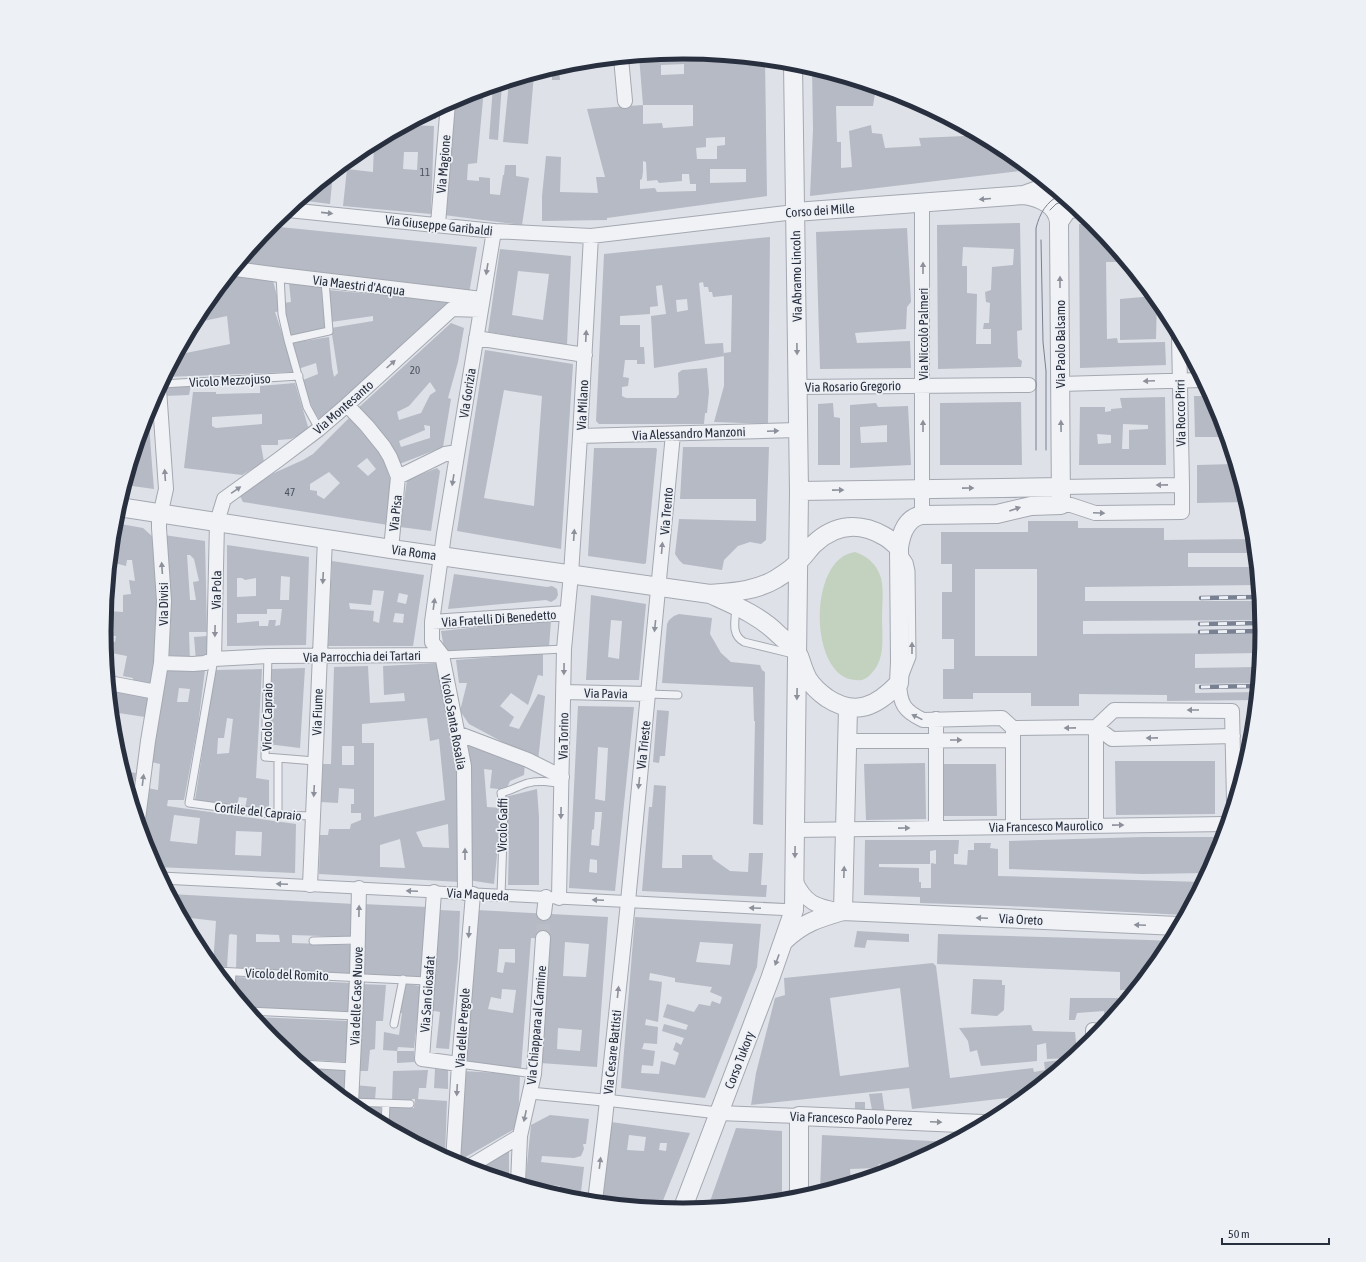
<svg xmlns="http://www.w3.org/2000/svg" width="1366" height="1262" font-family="'Asap Condensed',sans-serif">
<rect width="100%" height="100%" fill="#dee1e7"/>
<path fill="#c3d1bf" d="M855,552c13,4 22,13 26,26 3,13 1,27 1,40 0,20 4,42 -12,57 -4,4 -8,6 -14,5 -47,-1 -49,-122 -1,-128z"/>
<path fill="#b5bac4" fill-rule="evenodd" d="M683,52l82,8 2,136 -160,22v2l-65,1v-25l4,-40 15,1 -1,35 38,1 -2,-16h9l-18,-68 56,-4 -4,-49zM684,64v10l-23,1v-10zM643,105h50v21l-30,2 -1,-5 -19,1zM725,137v8l-8,1v13h-20l-1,-11 10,-1v-9zM643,161l3,1 1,19 10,-1 2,3 23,-2v-7h7l1,10h6v7l-39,1 -2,-4 -15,1v-9l2,-1 1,-8zM710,169h36v13l-36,1z
M581,62v2l-22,4 1,12h-8v-11l18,-6z
M812,68l64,19 -3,19h-37l1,36h4v26l11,-1 -3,-36 22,-6 1,8 10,1 3,14 36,-2 -2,-8 46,-2v-7l40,21 24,20 -219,26 3,-67z
M534,74l-6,70 -25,-2 6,-60z
M502,84l-4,56 -9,-1 4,-53z
M484,89l-7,74 -9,1 -1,16 12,1v-4l11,1v16l10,1 3,-20h1l1,-10h11v11l13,2 -7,47 -78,-10 11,-115 7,-4z
M436,109v10l-16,-1z
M407,125l27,1 -3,88 -88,-8 4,-37 26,3 1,-29zM404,152h14l-1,18 -14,-1z
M333,173l-3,31 -31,-4z
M1020,223l2,107 -5,1 1,27 4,3 -1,6 -83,2 -1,-144zM963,247l51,2 -1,16 -21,2 -1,23 -6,2 1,10 4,1 -1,20h-5l-1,6h8v15h-15l1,-50 -10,-1v-27h-5z
M1079,224h15l32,38h-20l1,77 10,-1 1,5 47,-1 1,23 -86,3z
M270,226l207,21 -8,47 -231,-29z
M907,228l4,74 -4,5 -1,22 -51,4 2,10 53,-2 1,27 -91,1 -4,-137z
M770,237l-2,187 -54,-2 10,-36v-33l7,-1 1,-57 -19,2 -1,-5h-3l-1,-5h-4l-1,-5 -4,1 6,61 18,-1 1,13 -70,12 -3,-52 15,-2 -4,-29 -6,1 2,20 -8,1v7l-30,2v9h20v22h4l1,17h-8v-4h-12l-2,17 6,1 -1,8 -6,1v9l4,2h50l3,-4 -1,-21 4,-3 25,-2 2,24 -2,21h-2l-1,11h-105l-3,-3 8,-167zM687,299l1,11 -11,2 -1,-12z
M500,249l71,7 -4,89 -79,-13zM518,271l31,3 -6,46 -31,-5z
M233,271l39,6 9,34 -6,1 20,60 -130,5 19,-35 2,11 44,-9 -3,-28 -33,7 8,-14z
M289,283l32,4 6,40 -36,9 -8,-33 8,-1z
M328,290l99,9 23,3 -129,120 -7,-11 -9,-20 -2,-11 15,-6 -2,-11 -18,6 -6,-26 37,-6 3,30 2,10 4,-4 -7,-45 42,-7v-5l-42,6z
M1154,296l3,4 -1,39 -36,1v-41z
M451,323l13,5 -6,34 -10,36 3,1 -8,48 -46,18 -39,-57zM430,382l6,9 -6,4 -9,18 -22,7 -2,-8 12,-6zM424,425l6,1v12l-29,9 -2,-6 26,-11z
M485,350l88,14 -12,185 -104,-18zM504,390l38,6 -8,110 -50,-8z
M295,383l14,47 -18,9 -13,1v5h-17l3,17 -22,13 -58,-7 9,-76h23v2l44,-1v-7zM262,414v10l-46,4 -4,-2v-9z
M191,385l-2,10 -25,1v-10z
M1194,396h17l7,14 8,27h-31z
M1165,397l1,68h-87l1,-58h25v5l6,-1v-2l11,-1 -2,-10zM1123,424l25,1v4l-19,1v19h-7zM1097,434l14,1v8l-13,1z
M1021,402l1,63h-82v-62z
M833,403l1,14 6,1v47h-22v-61z
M876,403l2,4 30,-1 3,59 -61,3v-63zM887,425v17l-26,1 -1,-16z
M148,410l4,55 2,24 -29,-4z
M350,417l10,13 11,11 13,20 9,27 -5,37 -145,-23 -4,-8 35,-21 29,-13 10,-6zM367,458l9,11 -8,7 -11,-10zM329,472l11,11 -16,16 -7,-4v-4l-7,-1v-6z
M683,447h86l-3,93 -5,4 -11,-2 -12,4 -14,14 -2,10 -39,-6 -4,-4 -4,-6 4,-35 77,2v-22h-76z
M594,448h62l1,1 -11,114 -2,1 -56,-8z
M1235,464l11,38 -49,1v-38z
M437,468l3,3 -9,60 -31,-4 7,-47z
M1028,521h50v7h86v12l89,-1 1,14h-66v14h68l1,18 -172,2v14h174l2,19 -178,1v13l179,-1 -2,20 -65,1v14l63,-1 -1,16 -62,1v9l61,-1 -1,8 -88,1v-6l-88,-1v12h-48v-13h-58v6h-30v-30h11v-30h-12v-47h10v-28h-11v-32h87zM975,569h62v87h-62z
M115,523l28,5 10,9 5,65 -2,47 -6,40 -18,-4 1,-7 -10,-2 4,-20 -21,-4 -1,-11 10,1 1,-6 -12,-1 2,-24 17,1v-17l8,-1 -2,-14 6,1 -3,-21h-5l-1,6 -15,-4z
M164,535l41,6 2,91h-18l1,30 -23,-3 1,-12 3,-22zM187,555h3l4,4 5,22 -6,1 3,18h-6z
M227,545l82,12 -3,88 -79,1zM281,576l9,1 -1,23h-9zM237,578h5l3,2 11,-2v18l-19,1zM267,609h15l-2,16 -5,1 1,-6h-7l-1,6h-9v-5l-22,2v-9h30z
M332,561l92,14 -11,71h-85zM373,590l11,1 -5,32 -6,-2 1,-10 -24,-2 -1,-6 22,2zM399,593l9,2 -2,9 -9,-2zM395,613l9,1 -1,9 -10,-1z
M454,574l93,13 5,-1 5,3 1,6 -2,4 -5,3 -5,-2 -98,9z
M591,595l55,9 -7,76h-53zM611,620l11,1 -3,38 -11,-2z
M679,614l33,4 -2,16 11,19 10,9 29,3 2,5 3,2 -2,153 -10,-1 2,-103h-1l-1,-34 -91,-4 5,-59 2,-4 5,-4z
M551,621l-2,26 -104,7 -4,-23 75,-8z
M207,636v24l-11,1 -2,-24z
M543,653v23l-5,-1 -10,30 -17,-12 -11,13 14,11 -5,9 10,3 19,-35 7,2 -7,65 -69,-37 -9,-13 7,-28h-8l-3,-23z
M439,663l15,75 7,86 -1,58 -141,-8 1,-39h8l1,-6h21l1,-5 10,-4v-7h-10v-9h3v-15l-15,-1 -1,15 -17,-1 2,-38h8l3,-97 34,-1 2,37 35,-2 -1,-8 -20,2 -1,-29zM427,718l3,23 9,-2 6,61 -71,17v-74h-12v-19zM342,746h12v19h-12zM448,824l1,24 -26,-1 -7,-15zM400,839l5,29 -25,-1v-22z
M305,668l-5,80 -33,-4 5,-75z
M262,669l-6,109 13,2v33l-24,-4 2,-11 -8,-1 -2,9 -42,-6 20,-130zM227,718l6,1 -4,34 -12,1 1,-16h6z
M165,670h40l-7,55 -14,75h-16l-1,6 129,18 -1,49 -139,-6 -8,-15 -7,-23 6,-41 11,2 2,-26 -9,-2zM179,688l11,1 -2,13h-11zM174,815l26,3 -3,26 -27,-3zM236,831l26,1 -1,24 -26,-1z
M110,688l39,7 -4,22 -33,-5z
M578,706l56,1 -19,184 -46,-3zM598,747l10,1 -3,53 -10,-2zM595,812h7l-3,34 -8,-1 1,-15 2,-1zM590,859l7,1v13l-8,-1z
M657,710l12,1 -4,45h-5l-1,7 -6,-1z
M1248,720h5l-4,29z
M468,744l57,19 -1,12 -14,6 -4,9 -16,-2 2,-18 -8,-1 3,38 15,1 -8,76 -26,-4z
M1115,761h100v53l-99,1z
M925,763l1,56 -60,1 -2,-56z
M944,764h52l1,52h-53z
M123,771l13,2 -5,25 -1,-5z
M654,785l12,1 -4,82h20v-13h30l1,4 17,12 18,1 1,-19h14l-2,32h6l-1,12 -124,-6 7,-84h3z
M537,789l2,28v68h-31l1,-41 -4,-47z
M1142,837h74v19l-9,17 -65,1 -133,-5v-28z
M865,840h94l-1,14h-4v10l13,1 1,-15h6v-7h17l-1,5 8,1v27l204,6 -18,33 -175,-9 -89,-3v-6l-56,-2zM936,850v14l-5,-1v25h-10v-6h-2v-14l-40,-1v-3h51v-13z
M170,894l184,10 -1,33 -61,-2v8l60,2 -1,29 -115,-4 1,-35 -6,-1 -2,1 -2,32 -14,-1 3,-45 -34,-4zM256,934l23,1 1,7h-24z
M362,904l66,3 -6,70 -62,-3z
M439,910l21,1 -2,48 -9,90 -13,-1 4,-36 -11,-2z
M476,910l132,7 -11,150 -57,-4 7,-124 -16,-1 -10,131 -58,-6 13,-115 -3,1zM565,942l24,2 -3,33 -23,-1zM499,949h16v14l-10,-1 -2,11 -6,-1zM502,989l14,1 -3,23 -25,-4 3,-12 10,2zM558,1028l24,2 -2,21 -23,-2z
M635,917l126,7 -4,43 -52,131 -84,-10zM700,942l33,2 -3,21 -34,-3zM650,973l25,5v4l37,5 -2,5 12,5 -2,7 -8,-3 -2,5 -11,-2 -5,8 -27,-8 -4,13 25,8 -2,5 -22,-6 -2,7 22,7 -3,7 -5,-3 -3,8 6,3 -4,12 -14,-4 -2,13 -18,-1 1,-8 11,1 2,-15 -13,-2 2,-6 13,1 1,-17 -13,-2 1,-6 12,3 4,-40 -13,-2z
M857,931l52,3v8l-42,-2 -2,8 -11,-1z
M938,934l210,6 23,1 -7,12 -18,22 1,-5 -8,1 -1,14 -4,5h-14v-18l-183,-8z
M933,963l3,3 14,112 83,-10 1,4 11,-2 1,8 -22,18 -112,13 -3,-21 -158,17 5,-32 19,-75 10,-3 -1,-17zM900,988l9,79 -69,9 -10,-78z
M236,977l114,6 -2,29 -101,-5 -12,-14z
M973,979l29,1v5h3l-1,25 -7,6 -26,-2z
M360,984l26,1 -3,36h-7l-1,28 -5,1 -2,21h-13z
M405,984l16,2 -7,62 -16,-1 -1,4 -14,-1 1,-18 15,3 3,-22h-3z
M1070,998h55v3l-25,30 -1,-8 6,-5 -1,-7 -27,2 -2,7h-6z
M255,1017l94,4 -2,41 -51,-3 -23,-19z
M1031,1025l2,6 42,1 2,21 -6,5 -24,1 -1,-16 -9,2v16l-56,5 -4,-16 -7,2 -2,-11 -9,-13z
M397,1051h17v11l-17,1z
M1070,1059l-12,10 -13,1 -1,-8z
M306,1067l40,3 -2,28h-1z
M435,1069l13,1v19l-14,-1z
M428,1070l-2,18h-7l-1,11 29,2 -2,56 -57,-30 1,-20 25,1 1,-9h-3v2h-20l1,-30z
M461,1071l59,3 -2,53 -61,35z
M355,1085l21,2 -1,13 -20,-1z
M882,1093l3,21 -12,1 -4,-21z
M855,1102h10v7h-10z
M355,1105l26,2v16l-20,-11 -6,-5z
M550,1115l39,4 -3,25h-3l1,5 -3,7 -7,2 -32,-2 -1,6 43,5 -4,33 -10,-1 -12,-4 2,-9 -11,-1 -1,7 -23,-7 6,-60z
M611,1122l79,11 -30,75 -58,-6zM629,1135l17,2 -2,14 -17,-1zM660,1143h7l-1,8 -7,-1z
M736,1128l46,3v69l-74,7z
M822,1135l127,7 -41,22 -5,-1v3l-8,3 -16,-5 -2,4 -27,1 1,13 -31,10z
M509,1149v31l-35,-10z"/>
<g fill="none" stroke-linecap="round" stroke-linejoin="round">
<path stroke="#babdc5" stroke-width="14" stroke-dasharray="14 7" stroke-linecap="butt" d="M543,938l1,-25"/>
<defs>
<path id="service" d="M280,275l2,39 6,26 19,67 12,22
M288,340l41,-9 -4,-50
M162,384l137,-8
M903,553l6,9 2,9 1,86 -7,18
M736,608c-1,13 -5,27 8,34l49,12
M442,655l122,-6
M268,656l-3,101 13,1v57
M214,659l-25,144 89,12 35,1
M648,694l30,1
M278,758l37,3
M501,895l3,-88 -3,-14c9,-2 17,-7 27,-10 11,-3 22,-1 34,1
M313,941l45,-1
M216,971l211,10
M231,988l1,-16
M250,1011l105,5
M394,1024l9,-45
M302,1064l51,3
M459,1064l75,10
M350,1102l60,2
M385,1125l1,-21"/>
<path id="pedestrian" d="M161,878l633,32
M530,1093l84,8 104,12"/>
<path id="minor" d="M621,58l4,43
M288,210l206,21 97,5 204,-24
M438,224l10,-121
M235,269l45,6 202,24
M1179,336l3,149
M476,338l109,17
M1060,384l142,-4
M797,387l232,-2
M347,405l20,21 17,21 6,10 8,20 -7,72
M580,436l218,-6
M398,477l47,-23 12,-2
M1061,487l121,-2v27l-87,1 -24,-8h-10
M922,515v-312
M432,622l135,-9
M214,659l3,-137 7,-23 54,-39 41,-31 28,-24 105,-96 29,1
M161,663l32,1 12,-1 9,-4 54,-3 174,-1
M109,683l47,9
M899,683c1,21 5,28 24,37l79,-2 11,10 83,-1 18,-17 118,1 2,90
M564,692l84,2
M936,719v109
M1096,727l16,12 121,-3
M1013,731v96
M457,733l71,27 34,17
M847,741l166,-1
M138,819l10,-78 13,-78 3,-62 -5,-73v-8l7,-31 -7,-100
M1096,826v-99
M795,830l432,-6
M795,880c11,24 21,26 46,31
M310,885l15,-346
M434,892l-12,167 37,5
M465,893l-1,-127 -22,-111 -10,-13v-20l12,-88 50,-303
M559,898l5,-249 7,-75 9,-138 11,-200
M544,913l2,-16
M1093,1030v9
M351,1104l6,-127 2,-89
M718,1113l81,3
M453,1162l6,-98 14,-170
M467,1168l53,-32
M518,1183l2,-47 14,-62 9,-136
M595,1201l10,-82 22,-207 46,-478"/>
<path id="tertiary" d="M795,212l229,-17 25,-9
M1059,222l8,-12 8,-2
M799,491l262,-4
M119,507l272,42 319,45c23,-2 46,-3 66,-15 8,-5 18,-11 24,-19 5,-5 9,-11 14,-16 21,-20 46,-22 70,-8 6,3 10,8 15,12
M710,594c24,11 49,21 68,40 7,6 17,14 21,22 3,8 5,16 9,23 5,8 12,14 19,19 29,19 50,8 72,-15l1,-21 -1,-114c2,-15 7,-30 23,-33l75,-1 34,-8 30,-1 -2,-283c-2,-18 -19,-24 -35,-27
M843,911l5,-203
M784,941c18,-18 35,-23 59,-30l335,15
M799,1198v-82l184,8
M682,1210l88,-231 24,-69 5,-419 -6,-428"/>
</defs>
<use href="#service" stroke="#a4a8b1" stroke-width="9"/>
<use href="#pedestrian" stroke="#a4a8b1" stroke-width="13"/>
<use href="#minor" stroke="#a4a8b1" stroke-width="16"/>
<use href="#tertiary" stroke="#a4a8b1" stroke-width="20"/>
<use href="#service" stroke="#f1f2f6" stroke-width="7"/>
<use href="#pedestrian" stroke="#f1f2f6" stroke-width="11"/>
<use href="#minor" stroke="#f1f2f6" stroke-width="14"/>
<use href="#tertiary" stroke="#f1f2f6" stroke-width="18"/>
<path stroke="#788091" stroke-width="1" d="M1050,210l6,-6 10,-4
M1041,240l2,102 3,29v79
M1036,450v-222c4,-15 10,-26 24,-33"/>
<defs>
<path id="rail" d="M1201,598l58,-1
M1200,624l61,-1
M1200,632l62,-1
M1201,687l56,-1"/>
</defs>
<use href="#rail" stroke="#788091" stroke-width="4.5"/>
<use href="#rail" stroke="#edf0f5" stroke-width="3" stroke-dasharray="9" stroke-linecap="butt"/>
</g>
<defs><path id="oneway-solid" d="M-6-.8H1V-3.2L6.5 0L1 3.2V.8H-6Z"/></defs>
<g fill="#8c909a">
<use href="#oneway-solid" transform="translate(985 199) rotate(175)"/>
<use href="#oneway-solid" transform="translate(327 213) rotate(6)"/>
<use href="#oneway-solid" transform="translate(923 268) rotate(-90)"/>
<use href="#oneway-solid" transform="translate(487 269) rotate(99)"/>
<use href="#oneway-solid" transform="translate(1060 282) rotate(-90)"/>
<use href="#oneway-solid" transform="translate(586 336) rotate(-87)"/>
<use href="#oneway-solid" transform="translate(797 349) rotate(89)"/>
<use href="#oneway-solid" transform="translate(391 364) rotate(-42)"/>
<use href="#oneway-solid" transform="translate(1149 381) rotate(178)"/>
<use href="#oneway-solid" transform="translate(923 426) rotate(-90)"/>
<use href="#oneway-solid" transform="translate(1061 426) rotate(-91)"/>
<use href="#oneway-solid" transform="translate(773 431) rotate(-2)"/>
<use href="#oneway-solid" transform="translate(165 475) rotate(-94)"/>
<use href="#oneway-solid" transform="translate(453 480) rotate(99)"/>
<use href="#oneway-solid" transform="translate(1162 485) rotate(179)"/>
<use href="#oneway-solid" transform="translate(968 488) rotate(-1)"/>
<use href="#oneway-solid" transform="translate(236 490) rotate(-35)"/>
<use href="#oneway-solid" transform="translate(838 490) rotate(-1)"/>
<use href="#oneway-solid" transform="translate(1015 509) rotate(-19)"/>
<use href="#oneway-solid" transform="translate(1099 513) rotate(3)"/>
<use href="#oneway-solid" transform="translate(574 535) rotate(-86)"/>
<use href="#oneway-solid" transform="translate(662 548) rotate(-85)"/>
<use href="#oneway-solid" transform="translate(162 568) rotate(-94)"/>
<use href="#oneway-solid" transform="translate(323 578) rotate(93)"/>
<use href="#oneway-solid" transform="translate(434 604) rotate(-82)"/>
<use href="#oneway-solid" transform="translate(655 626) rotate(96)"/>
<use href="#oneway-solid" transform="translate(215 631) rotate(91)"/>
<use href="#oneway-solid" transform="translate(912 648) rotate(-90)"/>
<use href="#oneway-solid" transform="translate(564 669) rotate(91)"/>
<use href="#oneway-solid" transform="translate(797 694) rotate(91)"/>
<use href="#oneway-solid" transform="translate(1193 710) rotate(-180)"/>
<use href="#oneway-solid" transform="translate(917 717) rotate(-154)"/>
<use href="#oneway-solid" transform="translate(1070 728) rotate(179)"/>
<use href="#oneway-solid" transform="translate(1152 738) rotate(179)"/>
<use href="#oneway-solid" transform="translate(956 740)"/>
<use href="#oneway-solid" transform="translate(143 780) rotate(-83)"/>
<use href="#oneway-solid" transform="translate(639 783) rotate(96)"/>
<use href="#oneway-solid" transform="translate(314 791) rotate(93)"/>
<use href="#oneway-solid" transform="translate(561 813) rotate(91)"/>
<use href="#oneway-solid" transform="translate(1118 825) rotate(-1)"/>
<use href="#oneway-solid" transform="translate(904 828) rotate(-1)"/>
<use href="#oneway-solid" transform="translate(795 852) rotate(91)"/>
<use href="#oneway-solid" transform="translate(465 854) rotate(-90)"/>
<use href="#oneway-solid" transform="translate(844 872) rotate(-88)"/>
<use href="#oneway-solid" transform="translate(282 884) rotate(-177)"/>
<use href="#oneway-solid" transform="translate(412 891) rotate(-177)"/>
<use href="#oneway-solid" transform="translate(598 900) rotate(-177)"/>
<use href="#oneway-solid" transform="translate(755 908) rotate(-177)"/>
<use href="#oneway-solid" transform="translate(359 911) rotate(-89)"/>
<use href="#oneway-solid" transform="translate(982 918) rotate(-177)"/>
<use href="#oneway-solid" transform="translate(1140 925) rotate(-177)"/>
<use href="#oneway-solid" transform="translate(469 932) rotate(95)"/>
<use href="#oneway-solid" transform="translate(777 960) rotate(110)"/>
<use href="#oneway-solid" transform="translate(618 992) rotate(-84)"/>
<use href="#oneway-solid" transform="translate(457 1090) rotate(93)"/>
<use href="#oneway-solid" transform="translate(525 1116) rotate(102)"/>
<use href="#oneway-solid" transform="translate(936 1122) rotate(2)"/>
<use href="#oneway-solid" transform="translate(600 1163) rotate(-83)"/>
</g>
<g text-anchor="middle" stroke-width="3.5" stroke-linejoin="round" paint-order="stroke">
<g font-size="11" fill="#4b5260">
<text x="425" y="176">11</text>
<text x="415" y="374">20</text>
<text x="290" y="496">47</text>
</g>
<g font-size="13" fill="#282f3e" stroke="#edf0f5">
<text transform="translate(443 164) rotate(-85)" y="5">Via Magione</text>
<text transform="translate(820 210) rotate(-4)" y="5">Corso dei Mille</text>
<text transform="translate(439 225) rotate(6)" y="5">Via Giuseppe Garibaldi</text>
<text transform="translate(796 276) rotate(-91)" y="5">Via Abramo Lincoln</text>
<text transform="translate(359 285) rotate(7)" y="5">Via Maestri d'Acqua</text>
<text transform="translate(923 334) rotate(-90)" y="5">Via Niccolò Palmeri</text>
<text transform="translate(1060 344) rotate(-90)" y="5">Via Paolo Balsamo</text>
<text transform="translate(230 380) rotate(-3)" y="5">Vicolo Mezzojuso</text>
<text transform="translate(853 386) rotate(-1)" y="5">Via Rosario Gregorio</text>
<text transform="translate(467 393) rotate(-81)" y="5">Via Gorizia</text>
<text transform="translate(582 405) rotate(-87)" y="5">Via Milano</text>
<text transform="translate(343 407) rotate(-41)" y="5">Via Montesanto</text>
<text transform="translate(1180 413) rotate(-91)" y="5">Via Rocco Pirri</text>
<text transform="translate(689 433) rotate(-2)" y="5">Via Alessandro Manzoni</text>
<text transform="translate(666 511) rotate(-85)" y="5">Via Trento</text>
<text transform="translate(395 513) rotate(-84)" y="5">Via Pisa</text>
<text transform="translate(414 552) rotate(8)" y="5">Via Roma</text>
<text transform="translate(216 590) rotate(-89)" y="5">Via Pola</text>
<text transform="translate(163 604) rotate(-90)" y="5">Via Divisi</text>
<text transform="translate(499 618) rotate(-4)" y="5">Via Fratelli Di Benedetto</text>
<text transform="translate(362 656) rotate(-1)" y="5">Via Parrocchia dei Tartari</text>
<text transform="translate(606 693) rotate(1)" y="5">Via Pavia</text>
<text transform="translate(317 712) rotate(-88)" y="5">Via Fiume</text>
<text transform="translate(267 717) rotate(-89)" y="5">Vicolo Capraio</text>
<text transform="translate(454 722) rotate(80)" y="5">Vicolo Santa Rosalia</text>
<text transform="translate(563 736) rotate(-89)" y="5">Via Torino</text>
<text transform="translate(643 745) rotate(-84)" y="5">Via Trieste</text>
<text transform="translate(258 811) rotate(6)" y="5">Cortile del Capraio</text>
<text transform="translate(502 825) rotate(-89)" y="5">Vicolo Gaffi</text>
<text transform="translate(1046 826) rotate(-1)" y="5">Via Francesco Maurolico</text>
<text transform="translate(478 894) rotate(3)" y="5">Via Maqueda</text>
<text transform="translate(1021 919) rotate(3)" y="5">Via Oreto</text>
<text transform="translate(287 974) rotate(2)" y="5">Vicolo del Romito</text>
<text transform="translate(427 994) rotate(-86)" y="5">Via San Giosafat</text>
<text transform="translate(356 996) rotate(-88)" y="5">Via delle Case Nuove</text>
<text transform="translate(536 1025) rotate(-85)" y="5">Via Chiappara al Carmine</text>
<text transform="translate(462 1028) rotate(-86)" y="5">Via delle Pergole</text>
<text transform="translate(612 1052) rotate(-84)" y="5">Via Cesare Battisti</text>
<text transform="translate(739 1060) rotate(-69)" y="5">Corso Tukory</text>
<text transform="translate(851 1118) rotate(2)" y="5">Via Francesco Paolo Perez</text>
</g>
</g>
<path d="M0 0H1366V1262H0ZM111 631a572 572 0 1 1 1144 0a572 572 0 1 1-1144 0Z" fill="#edf0f5" fill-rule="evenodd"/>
<path fill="none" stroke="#282f3e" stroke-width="5" d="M111 631a572 572 0 1 1 1144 0a572 572 0 1 1-1144 0Z"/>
<path d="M1222 1238v6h107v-6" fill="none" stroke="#282f3e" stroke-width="2"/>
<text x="1228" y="1238" font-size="12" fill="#282f3e" stroke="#edf0f5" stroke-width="3" paint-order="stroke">50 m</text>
</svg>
